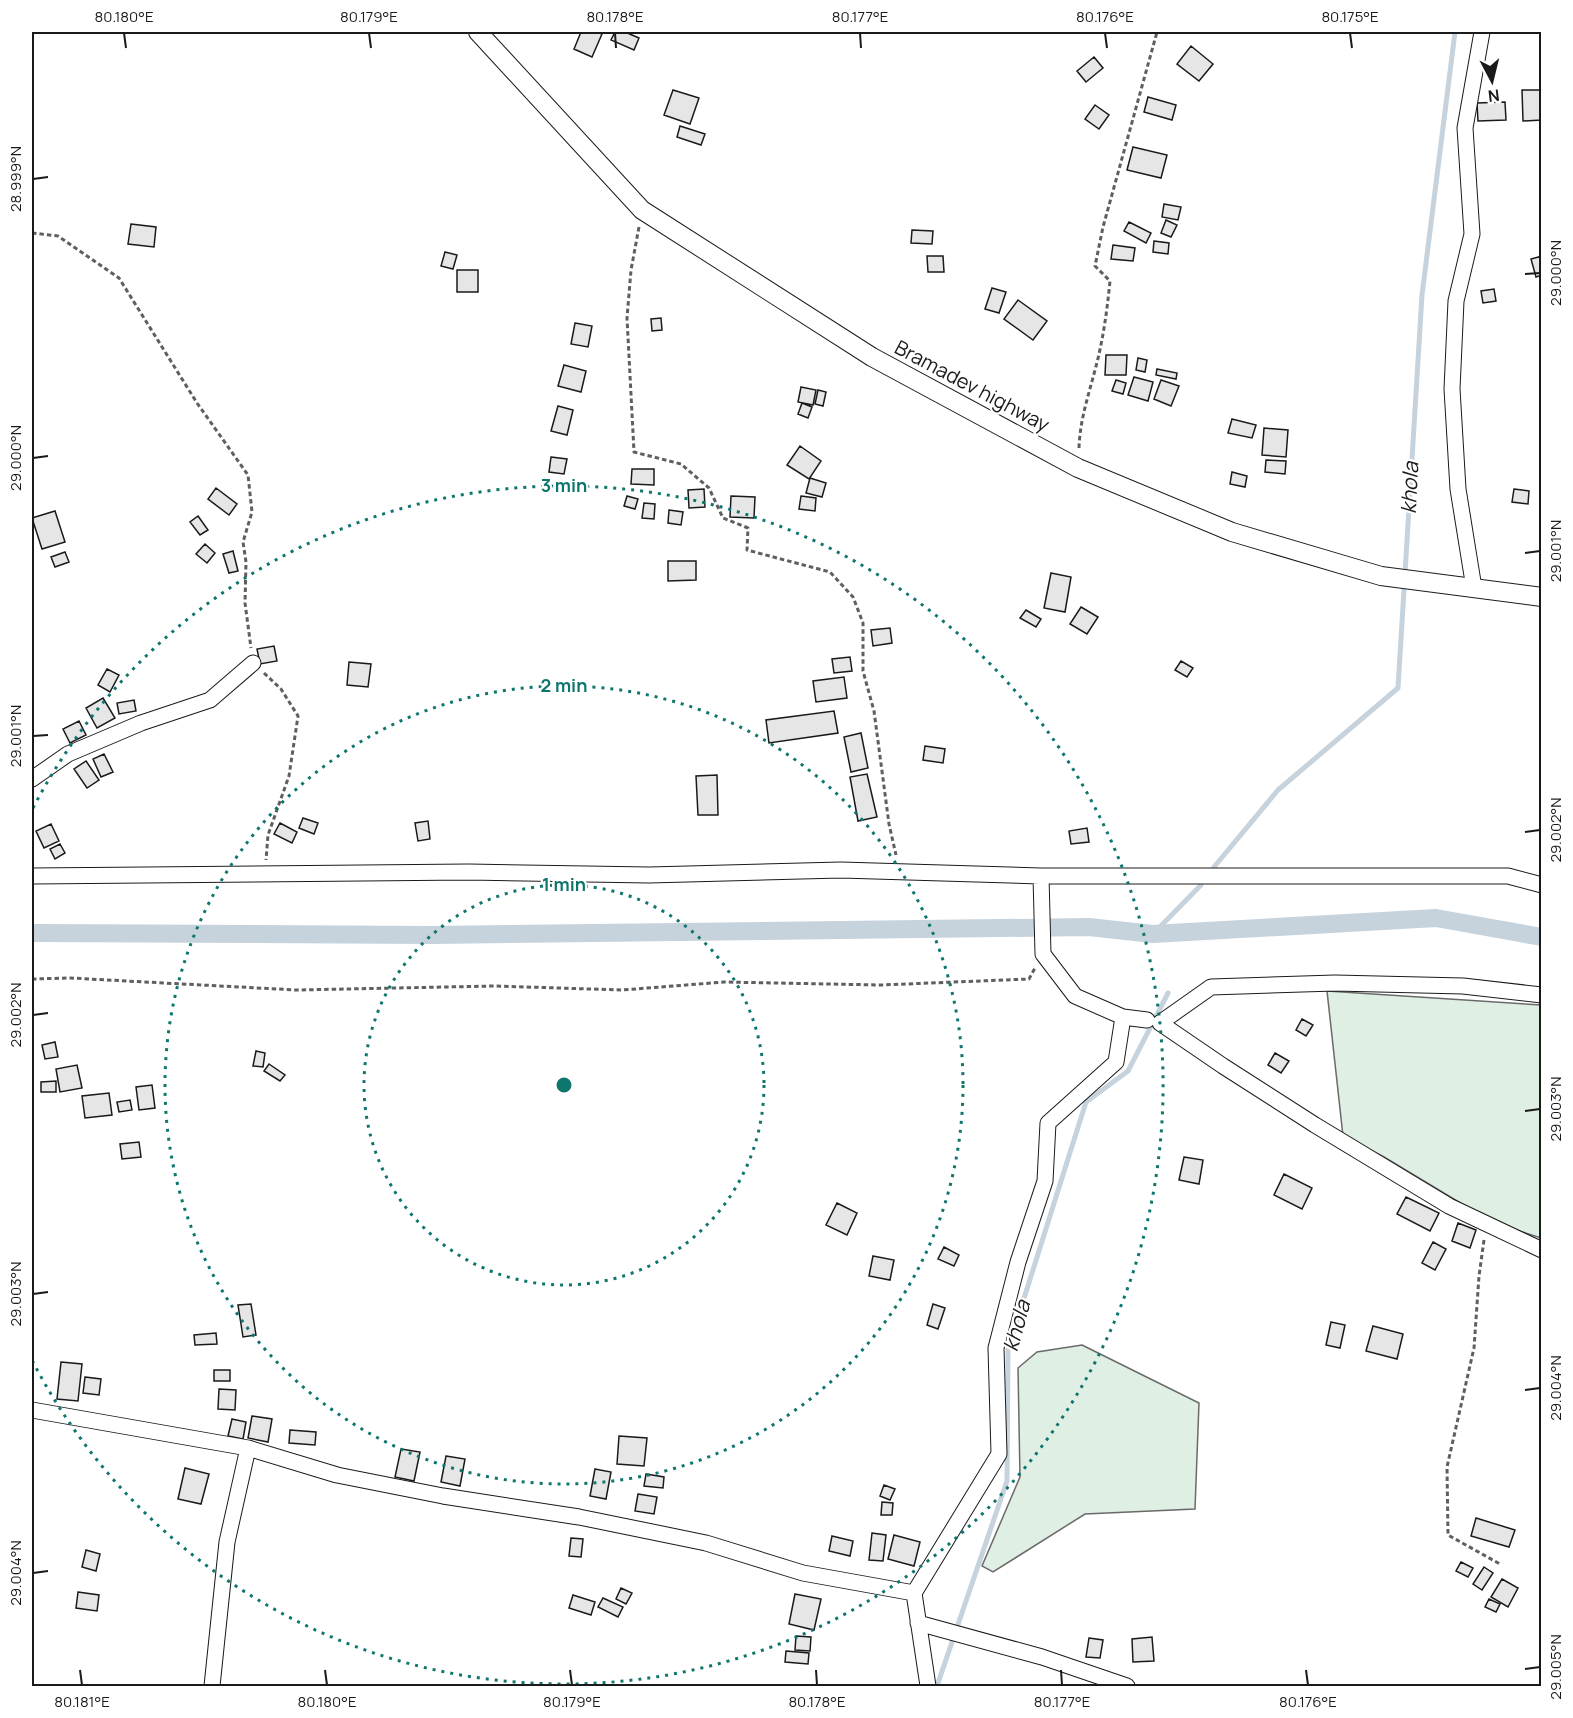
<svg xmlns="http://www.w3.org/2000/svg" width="1573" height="1718" font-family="Manrope,sans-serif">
<rect width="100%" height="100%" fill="#fff"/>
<path fill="#e0efe3" stroke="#6a6a6a" stroke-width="1.5" d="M1327,991l214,14v233l-49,-16 -108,-65 -41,-21z
M1082,1345l117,58 -4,106 -110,5 -92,58 -11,-6 38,-89 -2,-109 19,-16z"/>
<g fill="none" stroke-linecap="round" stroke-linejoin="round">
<path stroke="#c6d2dc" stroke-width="5" d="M1214,867l64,-77 120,-102 24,-393 33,-263
M1153,934l48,-49
M937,1686l70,-205 1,-132 78,-247 42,-31 40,-78"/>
<path stroke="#c6d2dc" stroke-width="18" d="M32,933l400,2 657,-8 64,7 283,-16 106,19"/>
</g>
<path fill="#e6e6e6" stroke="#1a1a1a" stroke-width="1.5" d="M581,32h16l5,2 -10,23 -18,-8z
M615,32h10l14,6 -5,12 -23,-10z
M1191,46l22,18 -14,17 -22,-17z
M1094,57l9,11 -17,14 -9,-11z
M673,90l26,8 -9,26 -26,-9z
M1522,90h20v30l-19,1z
M1148,97l28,8 -4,15 -28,-8z
M1505,102l1,18 -28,1 -1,-18z
M1095,105l14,10 -10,14 -14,-10z
M680,126l25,8 -4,11 -24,-8z
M1133,147l34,8 -6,23 -34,-8z
M1164,204l17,3 -3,13 -16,-3z
M1166,220l11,5 -6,12 -10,-4z
M1129,222l22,11 -5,10 -22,-12z
M131,224l25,3 -2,20 -26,-3z
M912,230l21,1 -1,13 -21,-1z
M1154,241l15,2 -1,11 -15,-2z
M1113,245l22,3 -2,13 -22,-2z
M445,252l12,3 -4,14 -12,-3z
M927,256h16l1,16h-16z
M1542,256v19l-6,2 -5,-18z
M457,270h21v22h-21z
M992,288l14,4 -7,21 -14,-4z
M1494,289l2,12 -13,2 -2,-12z
M1018,300l29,21 -14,19 -29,-21z
M661,318l1,12 -10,1 -1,-12z
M575,323l17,3 -4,21 -17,-3z
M1106,355h21l-1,20h-21z
M1138,358l9,2 -2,12 -9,-2z
M564,365l22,6 -5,21 -23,-6z
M1157,369l20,4 -1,6 -20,-4z
M1134,377l19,5 -5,19 -20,-6z
M1116,380l10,3 -3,11 -11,-3z
M1161,380l18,6 -8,20 -17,-7z
M801,387l15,3 -3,15 -15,-3z
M818,390l8,2 -3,14 -8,-2z
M802,403l10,4 -4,11 -10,-4z
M558,406l15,4 -6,25 -16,-4z
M1232,419l24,6 -4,13 -24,-5z
M1264,428l24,2 -2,27 -24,-2z
M800,446l21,15 -12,18 -22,-14z
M551,457l16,2 -3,15 -15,-2z
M1266,460l20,1 -1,13 -20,-2z
M632,469h22v16l-23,-1z
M1232,472l15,4 -2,11 -15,-3z
M810,478l16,5 -4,14 -16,-4z
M216,488l21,16 -8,11 -21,-16z
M704,489l1,18 -16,1 -1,-18z
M1514,489l15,2 -1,13 -16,-2z
M627,496l11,3 -3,10 -11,-3z
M731,496l24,1 -1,21 -24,-1z
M801,496l15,2 -1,13 -16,-2z
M644,503l11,1 -1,15 -12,-1z
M669,510l14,2 -2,13 -13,-2z
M55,511l10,31 -23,7 -10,-31z
M198,516l10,14 -8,5 -10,-13z
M205,544l10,9 -8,10 -11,-9z
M233,551l5,20 -9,2 -6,-19z
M65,552l4,10 -14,5 -4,-10z
M668,561h28v19l-28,1z
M1051,573l20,4 -6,35 -21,-4z
M1081,607l17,10 -11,17 -17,-10z
M1026,610l15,9 -5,8 -16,-9z
M890,628l2,15 -19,3 -2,-16z
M274,646l3,15 -17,3 -3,-15z
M850,657l2,14 -18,2 -2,-14z
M1181,661l12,7 -6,9 -12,-7z
M349,662l22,2 -3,23 -21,-2z
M107,669l12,6 -9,17 -12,-7z
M844,677l3,21 -31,4 -3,-21z
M103,698l12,20 -18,10 -11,-20z
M134,700l2,11 -17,3 -2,-11z
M834,711l4,22 -69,10 -3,-23z
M79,721l7,14 -16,8 -7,-14z
M861,733l7,35 -17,4 -7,-35z
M925,746l20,3 -2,14 -20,-3z
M104,754l9,18 -12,5 -8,-18z
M86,761l13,19 -12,8 -13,-19z
M867,774l10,43 -19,4 -8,-44z
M717,775l1,40h-20l-2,-39z
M303,818l15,5 -4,11 -15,-6z
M428,821l2,18 -12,2 -3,-18z
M280,823l17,9 -5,11 -18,-9z
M51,824l8,17 -15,7 -8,-17z
M1087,828l2,14 -18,2 -2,-13z
M60,844l5,9 -10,6 -5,-10z
M1302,1019l11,6 -7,11 -10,-6z
M55,1042l3,15 -13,2 -3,-14z
M256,1051l9,2 -2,14 -10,-1z
M1275,1053l14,8 -8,12 -13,-8z
M269,1064l16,11 -5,6 -16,-10z
M77,1065l5,23 -22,4 -4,-23z
M56,1081v11h-15v-10z
M152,1085l3,23 -16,2 -3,-23z
M109,1093l3,22 -27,3 -3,-22z
M130,1100l2,10 -13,2 -2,-10z
M139,1142l2,15 -19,2 -2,-15z
M1184,1157l19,3 -4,24 -20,-4z
M1284,1174l28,14 -10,21 -28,-14z
M1406,1197l33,16 -9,18 -33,-17z
M837,1203l20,10 -10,22 -21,-10z
M1458,1223l18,7 -6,18 -18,-7z
M1433,1242l13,7 -11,21 -13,-7z
M944,1247l15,8 -5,11 -16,-7z
M873,1256l21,4 -4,20 -21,-4z
M251,1304l5,31 -13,2 -5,-32z
M933,1304l12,4 -7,21 -11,-4z
M1331,1322l14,3 -5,23 -14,-3z
M1373,1326l30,8 -6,25 -31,-8z
M216,1333l1,11 -22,1 -1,-10z
M61,1362l21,2 -4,37 -21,-2z
M214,1370h16v11h-16z
M85,1377l16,2 -2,16 -16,-2z
M219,1389l17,1 -1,20 -17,-1z
M252,1416l20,3 -4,23 -20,-4z
M232,1419l14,3 -3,17 -15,-3z
M290,1430l26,2 -1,13 -26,-2z
M619,1436l28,2 -3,28 -27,-2z
M401,1449l19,3 -6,29 -19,-4z
M446,1456l19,3 -5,27 -19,-4z
M185,1468l24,6 -8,30 -23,-5z
M595,1469l16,3 -5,27 -16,-3z
M646,1474l18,3 -1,11 -19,-2z
M884,1485l11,4 -5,11 -10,-4z
M638,1494l19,3 -3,17 -19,-3z
M882,1502l11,1 -1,12h-11z
M1476,1518l39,12 -6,17 -38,-11z
M872,1533l14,2 -3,26 -14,-1z
M894,1535l26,7 -6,24 -26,-7z
M832,1536l21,5 -3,15 -21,-5z
M571,1538l12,1 -2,18 -12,-1z
M86,1550l14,4 -4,17 -14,-4z
M1461,1562l12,6 -5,9 -12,-6z
M1484,1567l9,6 -11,17 -9,-6z
M1502,1579l16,9 -10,19 -17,-10z
M621,1588l11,5 -6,11 -10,-5z
M78,1592l21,3 -2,16 -21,-3z
M795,1594l26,5 -7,31 -25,-6z
M573,1595l22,7 -4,13 -22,-7z
M603,1598l20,9 -5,10 -20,-10z
M1489,1599l11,5 -4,8 -11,-5z
M796,1636l15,1 -1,14 -15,-1z
M1152,1637l2,24 -21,1 -1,-23z
M1089,1638l14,2 -3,18 -14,-1z
M786,1651l23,2 -1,11 -23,-2z"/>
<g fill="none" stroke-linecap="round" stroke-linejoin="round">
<defs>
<path id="minor" d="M1474,588l-16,-99 -6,-100 4,-88 16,-67 -7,-106 17,-96
M32,779l36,-25 73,-31 69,-23 43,-37
M32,876l437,-4 180,3 192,-5 200,6h467l34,9
M1041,876l2,78 32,42 48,21 24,3
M1542,995l-79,-9 -128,-3 -124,4 -51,36 63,43 92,59 134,81 93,44
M32,1410l216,38 89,27 106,21 136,21 127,26 97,30 111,20 14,93
M914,1593l85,-139 -3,-106 22,-86 27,-81 3,-58 68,-61 7,-45
M918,1623l124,34 85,29
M212,1686l15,-144 21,-94"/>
<path id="tertiary" d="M478,32l164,178 230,147 206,111 154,64 149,44 161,21"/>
</defs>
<use href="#minor" stroke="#1a1a1a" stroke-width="17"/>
<use href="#tertiary" stroke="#1a1a1a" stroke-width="20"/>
<path stroke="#5f5f5f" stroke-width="3" stroke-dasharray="4.5 3" stroke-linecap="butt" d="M639,227l-8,43 -4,48 7,134 47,12 28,24 14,30 25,10 -1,22 83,22 23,25 10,26v48l11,40 15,113 7,31
M32,233l26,3 61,42 78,125 51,72 4,37 -9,30 3,20 -1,41 6,45
M1079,448c1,-28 9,-51 16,-78 8,-29 12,-59 15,-89l-15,-15 8,-39 54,-195
M264,673l17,16 17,27 -9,60 -21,59 -2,25
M32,979l38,-1 226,12 199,-4 127,4 102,-8 157,3 148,-6 6,-11
M1484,1240l-5,36 -5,72 -27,119 1,68 52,29"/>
<use href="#minor" stroke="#fff" stroke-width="15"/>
<use href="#tertiary" stroke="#fff" stroke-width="18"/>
</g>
<path fill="none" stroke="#1a1a1a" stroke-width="2" d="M124,33l2,15M369,33l2,15M615,33l1,15M860,33l1,15M1105,33l2,15M1350,33l2,15M33,179l15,-2M1525,274l15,-1M33,458l15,-2M1525,553l15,-2M33,736l15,-1M1525,832l15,-2M33,1015l15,-2M1525,1111l15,-2M33,1294l15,-2M1525,1390l15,-2M33,1573l15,-2M1525,1669l15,-2M80,1670l2,15M325,1670l2,15M570,1670l2,15M816,1670l1,15M1061,1670l1,15M1306,1670l2,15"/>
<g fill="none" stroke="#0f766e" stroke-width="3" stroke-dasharray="3 6">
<circle cx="564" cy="1085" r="200"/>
<circle cx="564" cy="1085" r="399"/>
<path d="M33 808A599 599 0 1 1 33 1362"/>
</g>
<g text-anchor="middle" stroke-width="4.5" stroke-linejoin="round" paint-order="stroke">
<g font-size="20" fill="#1a1a1a" stroke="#fff">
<text transform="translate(972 386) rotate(28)" y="7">Bramadev highway</text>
</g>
<g font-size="21" font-style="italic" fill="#1a1a1a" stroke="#fff">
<text transform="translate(1410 488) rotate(-87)" y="7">khola</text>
<text transform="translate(1017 1326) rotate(-75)" y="7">khola</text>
</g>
</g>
<circle cx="564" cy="1085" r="9" fill="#0f766e" stroke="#fff" stroke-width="3"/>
<g font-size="18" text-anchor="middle" font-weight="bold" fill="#0f766e" stroke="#fff" stroke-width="4.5" stroke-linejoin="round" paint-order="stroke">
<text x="564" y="492">3 min</text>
<text x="564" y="692">2 min</text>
<text x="564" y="891">1 min</text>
</g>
<rect width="1573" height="1718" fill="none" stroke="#ffffff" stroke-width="66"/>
<g transform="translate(1492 81) rotate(173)" stroke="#ffffff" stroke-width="4.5" paint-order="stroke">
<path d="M0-4.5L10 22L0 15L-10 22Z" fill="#1a1a1a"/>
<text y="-9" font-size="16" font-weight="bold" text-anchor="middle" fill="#1a1a1a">N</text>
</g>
<rect x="33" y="33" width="1507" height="1652" fill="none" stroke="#1a1a1a" stroke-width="2"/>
<g font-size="15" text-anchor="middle" fill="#1a1a1a">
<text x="124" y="22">80.180°E</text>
<text x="369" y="22">80.179°E</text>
<text x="615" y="22">80.178°E</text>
<text x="860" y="22">80.177°E</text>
<text x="1105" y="22">80.176°E</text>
<text x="1350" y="22">80.175°E</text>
<text transform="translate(16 179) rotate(-90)" y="5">28.999°N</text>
<text transform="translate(1556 273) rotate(-90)" y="5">29.000°N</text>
<text transform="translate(16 458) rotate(-90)" y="5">29.000°N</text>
<text transform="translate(1556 551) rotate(-90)" y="5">29.001°N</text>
<text transform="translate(16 736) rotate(-90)" y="5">29.001°N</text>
<text transform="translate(1556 830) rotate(-90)" y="5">29.002°N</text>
<text transform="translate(16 1015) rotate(-90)" y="5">29.002°N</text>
<text transform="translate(1556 1109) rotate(-90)" y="5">29.003°N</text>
<text transform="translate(16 1294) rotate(-90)" y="5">29.003°N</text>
<text transform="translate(1556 1388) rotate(-90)" y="5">29.004°N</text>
<text transform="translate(16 1573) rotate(-90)" y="5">29.004°N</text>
<text transform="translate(1556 1667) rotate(-90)" y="5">29.005°N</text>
<text x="82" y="1707">80.181°E</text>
<text x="327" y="1707">80.180°E</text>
<text x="572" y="1707">80.179°E</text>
<text x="817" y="1707">80.178°E</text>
<text x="1062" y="1707">80.177°E</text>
<text x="1308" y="1707">80.176°E</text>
</g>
</svg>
